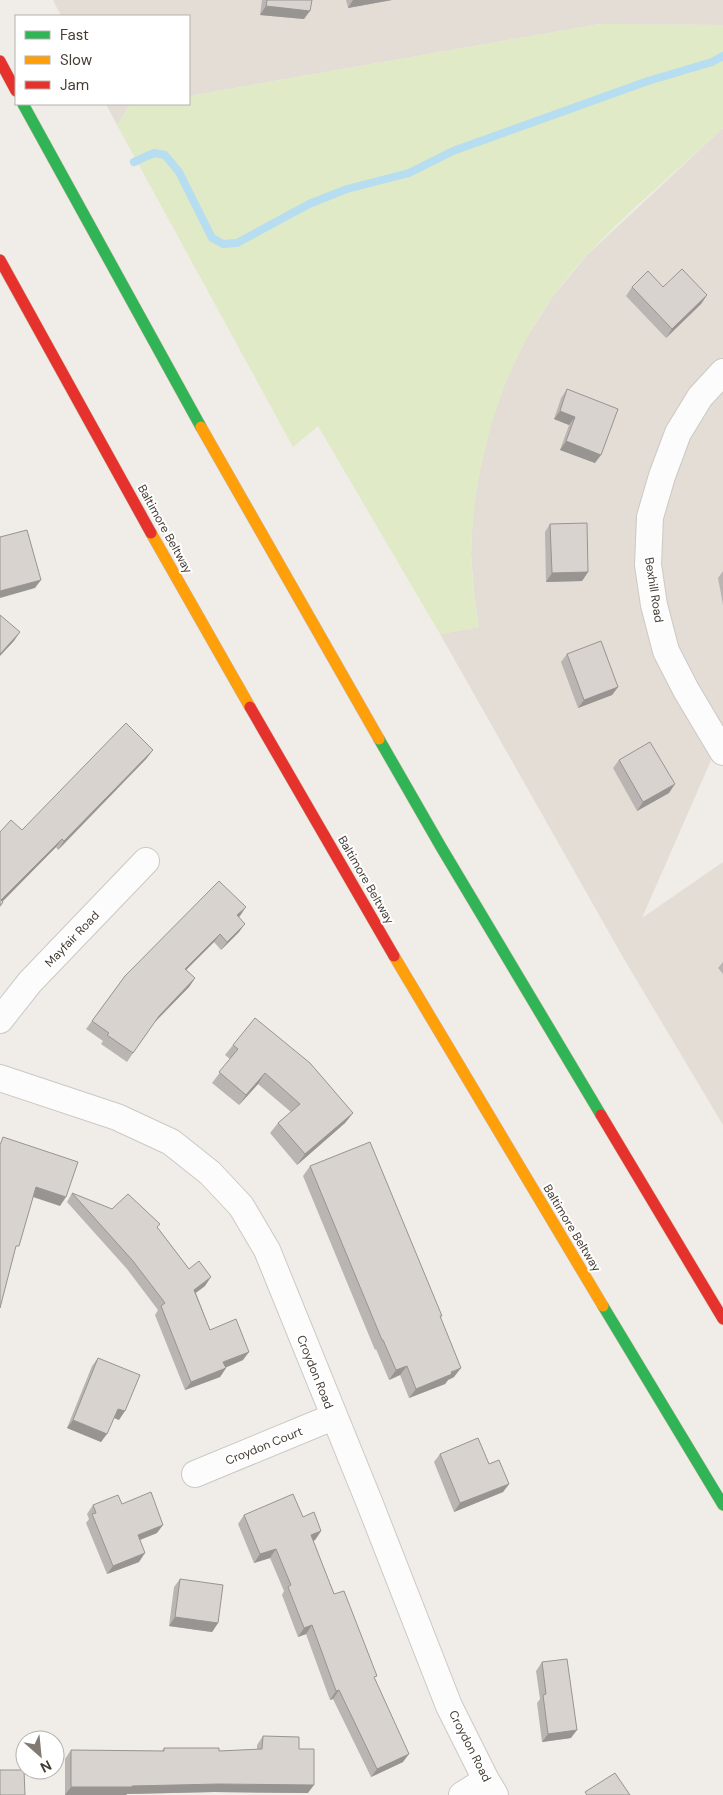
<svg xmlns="http://www.w3.org/2000/svg" width="723" height="1795" font-family="'DM Sans',sans-serif">
<rect width="100%" height="100%" fill="#f0ece8"/>
<path fill="#e4ddd5" d="M53,0h670v25l-123,-1 -411,72v-80h-128z
M106,104h37l-14,2 -12,19z
M723,128v605l-81,185 81,-56v263l-99,-166 -184,-325 39,-7 -5,-34 -3,-39 2,-42 7,-42 11,-47 16,-45 20,-41 26,-41 34,-41z"/>
<path fill="#e0eac6" d="M600,24l123,1v103c-45,42 -94,82 -136,127 -61,64 -96,146 -110,233 -3,22 -6,45 -6,67 1,25 4,48 8,72l-39,7 -122,-208 -25,21 -176,-322 12,-19 14,-2h46v-8z"/>
<g fill="none" stroke-linecap="round" stroke-linejoin="round">
<path stroke="#b6ddf0" stroke-width="8" d="M134,162l20,-9 11,2 14,17 33,66 11,6 14,-1 72,-39 38,-15 62,-16 44,-22 195,-70 64,-19 11,-6"/>
<defs>
<path id="street" d="M723,372l-23,25 -22,36 -16,43 -12,41 -2,48 6,40 12,46 20,39 37,62
M0,1020l30,-38 116,-121
M0,1078l117,39 54,25 39,31 31,33 26,44 103,254 79,202 37,74 9,15
M195,1474l138,-57
M462,1795l24,-15"/>
<path id="fast" d="M23,104l178,323
M379,739l62,108 160,268
M603,1306l120,199"/>
<path id="slow" d="M201,427l178,312
M151,533l99,174
M394,956l209,350"/>
<path id="jam" d="M0,61l16,30
M0,260l151,273
M250,707l144,249
M601,1115l122,204"/>
</defs>
<use href="#street" stroke="#ccc8c4" stroke-width="28"/>
<use href="#fast" stroke="#c9b7a2" stroke-width="12"/>
<use href="#slow" stroke="#c9b7a2" stroke-width="12"/>
<use href="#jam" stroke="#c9b7a2" stroke-width="12"/>
<use href="#street" stroke="#fdfcfc" stroke-width="26"/>
<use href="#fast" stroke="#30b455" stroke-width="11"/>
<use href="#slow" stroke="#ff9f0a" stroke-width="11"/>
<use href="#jam" stroke="#e5322d" stroke-width="11"/>
</g>
<path fill="#bab5b2" d="M262,0h50l-8,19 -44,-4z
M346,0h46l-44,8z
M632,287l75,8 -6,9 -35,34 -40,-42z
M567,389l28,74 -35,-13 9,-25 -15,-6 7,-21z
M550,524l38,48 -6,9 -36,1 -1,-50z
M723,571v34l-5,-27z
M567,654l51,33 -6,8 -34,13 -17,-46z
M147,758l-89,92 -2,-3 -53,54v1l-3,5v-75l22,-2z
M619,760l50,33 -32,18 -24,-43z
M240,916l-1,1v15l-18,18 -7,-8 -28,28 9,8 -6,9 -36,37 -26,38 -26,-18 2,-3 -17,-12 39,-53z
M723,962v12l-5,-6z
M233,1045l120,68 -8,10 -48,42 -27,-32 8,-10 13,-11 -33,-28 -19,21 -27,-22 18,-24 -5,-4z
M310,1166l130,152 14,59 -6,3 -3,4 -36,14 -9,-23 -11,5 -13,-31 -1,1 -72,-174z
M72,1193l86,35 31,41 16,17 -9,7 14,37 33,30 -18,8h1l-6,9 -35,13 -30,-75 3,-5 -31,-41 -60,-67z
M98,1358l21,62 -5,-2 -13,24 -34,-14 25,-62z
M440,1454l49,10 20,20 -6,8 -49,20 -20,-50z
M122,1504l35,29 -17,7 -1,22 -32,12 -21,-51 3,-4 -2,-5 6,-9z
M244,1515l59,2 18,14 -6,9 -2,1 21,53 41,85 28,83 -32,15 -38,-78 -3,1 -24,-66 -8,3 -16,-42 2,-4 -14,-33 -16,5 -16,-39z
M180,1579l38,44 -6,9 -43,-6 5,-39z
M542,1662l29,76 -29,4 -5,-39 3,-4 -4,-28z
M263,1736l36,13 9,44 -94,-1 -87,2 -1,1h-61v-36l6,-9 91,1 2,-3 55,3 38,-1v-5z"/>
<path fill="#979491" d="M353,0h39l-44,8z
M266,6l44,5 -6,8 -44,-4z
M707,295l-6,9 -35,34 6,-9z
M560,411l15,6 -6,8 -15,-6z
M566,441l35,14 -6,8 -35,-13z
M588,572l-6,9 -36,1 6,-9z
M41,580l-6,8 -35,10v-7z
M20,632l-6,9 -14,15v-2z
M618,687l-6,8 -34,13 6,-8z
M153,750l-6,8 -89,92 6,-9z
M675,784l-6,9 -32,18 6,-9z
M62,839l-6,8 -56,57 1,-4z
M246,907l-6,9 -9,8 6,-9z
M245,924l-6,8 -18,18 6,-8z
M220,934l-6,8 -35,35 6,-8z
M195,978l-6,9 -36,37 6,-8z
M265,1073l-7,11 -19,21 7,-10z
M353,1113l-8,10 -48,42 8,-11z
M36,1187l30,10 -6,9 -30,-10z
M211,1277l-6,9 -17,12 6,-8z
M249,1352l-6,8 -26,11 6,-9z
M407,1366l-7,9 -11,5 7,-10z
M226,1368l-6,9 -35,13 6,-8z
M461,1368l-7,9 -6,3 -3,4 -36,14 7,-9z
M118,1409l7,2 -6,9 -7,-3z
M73,1420l34,14 -6,8 -34,-14z
M509,1484l-6,8 -49,20 6,-9z
M163,1525l-6,8 -25,10 6,-8z
M321,1531l-6,9 -10,4 6,-9z
M276,1549l-6,9 -16,5 6,-9z
M145,1553l-6,9 -32,12 6,-8z
M175,1617l43,6 -6,9 -43,-6z
M312,1625l-6,9 -8,3 6,-9z
M339,1690l-6,9 -3,1 6,-9z
M577,1730l-6,8 -29,4 6,-8z
M409,1754l-6,8 -32,15 6,-8z
M219,1784l95,1 -6,8 -94,-1 -87,2 -1,1h-61l6,-8z"/>
<path fill="#d8d3cf" stroke="#979491" d="M267,0h45l-2,11 -44,-5z
M682,269l25,26 -35,34 -40,-42 16,-16 15,16z
M567,389l51,20 -17,46 -35,-14 9,-24 -15,-6z
M587,523l1,49 -36,1 -2,-49z
M27,530l14,50 -41,11v-54z
M0,615l20,17 -20,22z
M601,641l17,46 -34,13 -17,-46z
M126,723l27,27 -89,91 -2,-2 -61,61 2,2 -3,4v-74l11,-12 11,10z
M650,742l25,42 -32,18 -24,-42z
M219,881l27,26 -9,8 8,9 -18,18 -7,-8 -35,35 10,9 -36,38 -26,37 -26,-18 2,-2 -17,-12 33,-45z
M255,1018l55,45 43,50 -48,41 -27,-31 22,-19 -35,-31 -19,22 -27,-23 19,-23 -5,-4z
M3,1137l75,25 -12,35 -30,-10 -17,59h-3l-16,62v-163z
M370,1142l72,174h-2l21,52 -10,4 1,2 -36,15 -9,-23 -11,4 -13,-30h-1l-72,-174z
M72,1193l40,16 16,-15 32,30 -3,3 32,42 10,-8 12,16 -17,13 16,40 26,-11 13,33 -26,10 3,6 -35,14 -30,-76 4,-3 -32,-42z
M98,1358l42,17 -15,36 -7,-2 -11,25 -34,-14z
M478,1438l11,26 10,-4 10,24 -49,19 -20,-49z
M151,1492l12,33 -25,10 7,18 -32,13 -21,-52 4,-1 -3,-8 25,-10 4,9z
M293,1494l10,23 11,-5 7,19 -10,4 23,59 10,-3 33,85 -3,1 35,77 -32,15 -38,-79 -3,1 -24,-66 -8,3 -16,-41 3,-2 -15,-36 -16,5 -16,-39z
M180,1579l43,6 -5,38 -43,-6z
M567,1659l10,71 -29,4 -5,-39 3,-1 -4,-32z
M263,1736l36,1v12h15v36l-95,-1 -87,2v1h-61v-37l93,1v-3h55v3l43,-2z
M0,1770h24l1,25h-25z
M615,1773l15,22h-43l-2,-3z"/>
<g text-anchor="middle" stroke-width="4" stroke-linejoin="round" paint-order="stroke">
<g font-size="12" fill="#453d34" stroke="#fff">
<text transform="translate(165 529) rotate(61)" y="4">Baltimore Beltway</text>
<text transform="translate(654 590) rotate(81)" y="4">Bexhill Road</text>
<text transform="translate(366 880) rotate(60)" y="4">Baltimore Beltway</text>
<text transform="translate(72 939) rotate(-46)" y="4">Mayfair Road</text>
<text transform="translate(572 1228) rotate(59)" y="4">Baltimore Beltway</text>
<text transform="translate(315 1372) rotate(68)" y="4">Croydon Road</text>
<text transform="translate(264 1446) rotate(-22)" y="4">Croydon Court</text>
<text transform="translate(470 1746) rotate(63)" y="4">Croydon Road</text>
</g>
</g>
<rect x="15" y="15" width="175" height="90" fill="#ffffff" stroke="#b5b1ae"/>
<rect x="25" y="31" width="25" height="8" fill="#30b455" stroke="#b5b1ae"/>
<text x="60" y="40" font-size="15" fill="#453d34">Fast</text>
<rect x="25" y="56" width="25" height="8" fill="#ff9f0a" stroke="#b5b1ae"/>
<text x="60" y="65" font-size="15" fill="#453d34">Slow</text>
<rect x="25" y="81" width="25" height="8" fill="#e5322d" stroke="#b5b1ae"/>
<text x="60" y="90" font-size="15" fill="#453d34">Jam</text>
<g transform="translate(40 1755) rotate(153)"><circle r="24" fill="#ffffff" stroke="#b5b1ae"/>
<path d="M0-4L9 19L0 12L-9 19Z" fill="#817a73"/>
<text y="-8" font-size="14" font-weight="bold" text-anchor="middle" fill="#453d34">N</text>
</g>
</svg>
